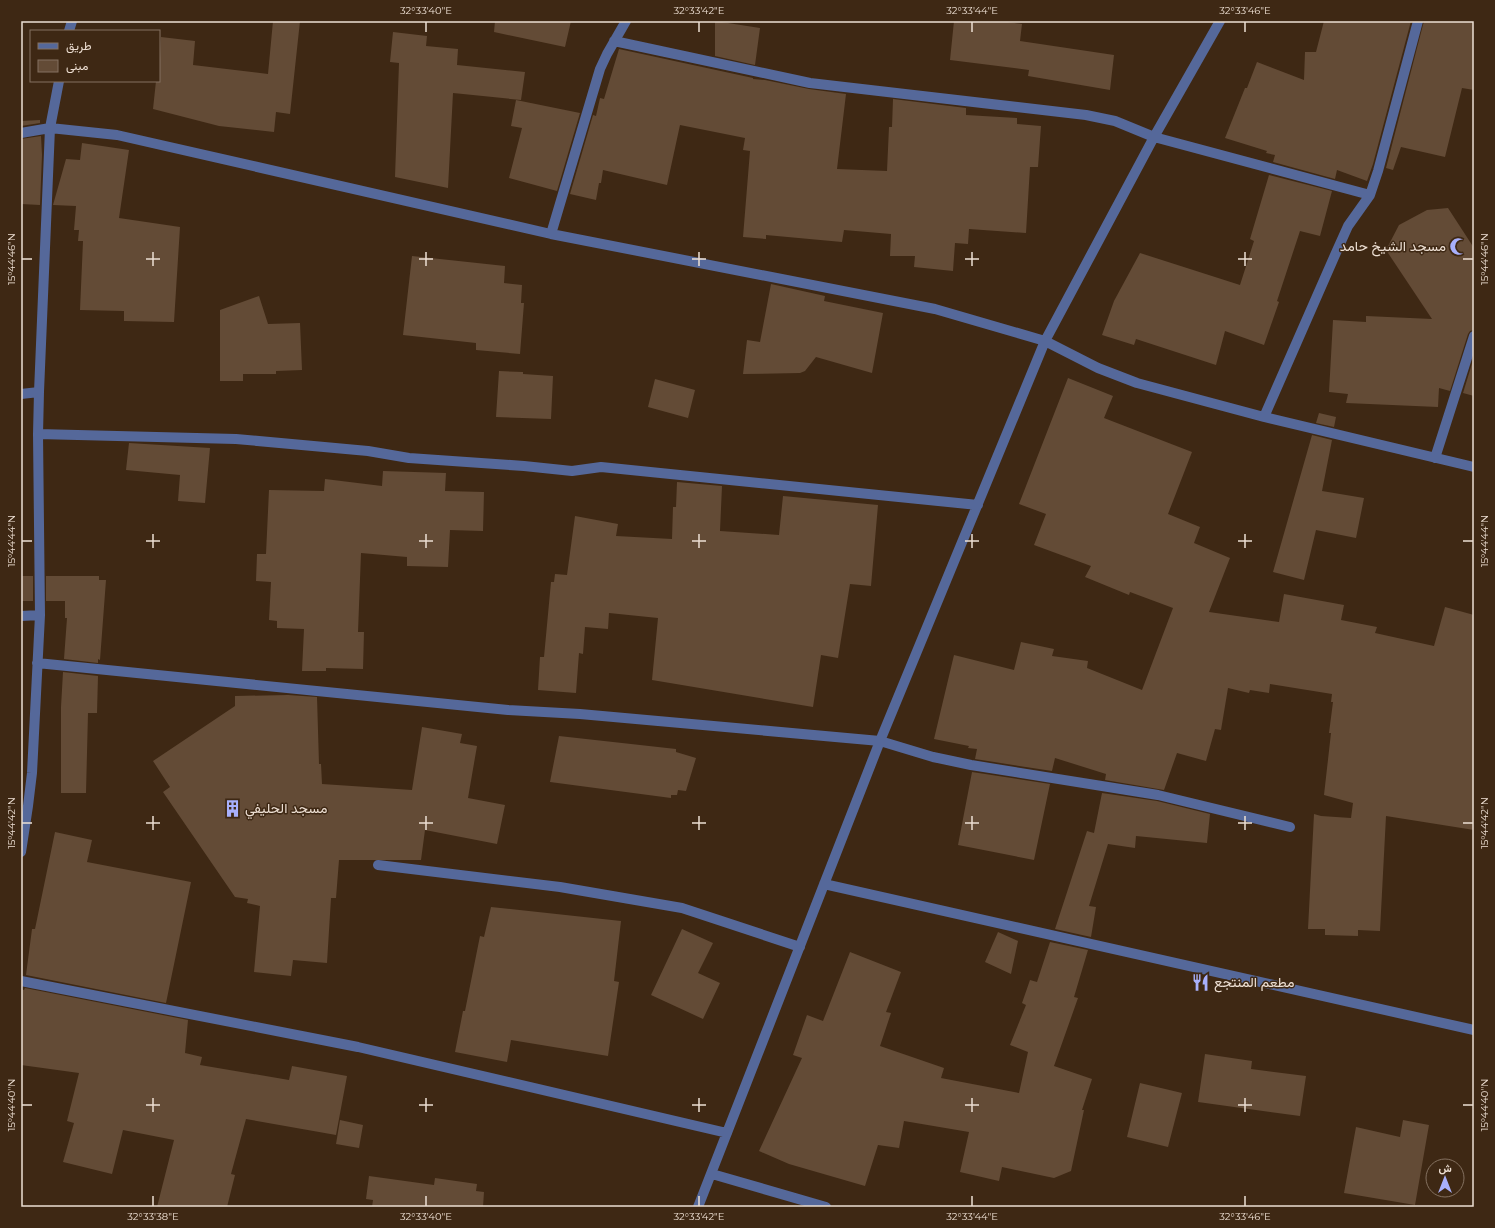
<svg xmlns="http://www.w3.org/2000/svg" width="1495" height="1228" font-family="Montserrat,Vazirmatn,sans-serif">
<rect width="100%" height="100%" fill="#3e2814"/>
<path fill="#634b36" d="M273,21h27l-10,93 -14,-2 -2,20 -55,-6 -66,-17 3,-28h3l2,-44 34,4 -2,24 75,9z
M495,21h76l-6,26 -71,-15z
M715,21l45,7 -5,37 -40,-9z
M954,21h46l22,3 -2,17 94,14 -4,35 -82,-14 1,-6 -79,-10z
M1324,21h87l-38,143 -6,17 -30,-11 -2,9 -62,-17 2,-7 -9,-2 1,-2 -42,-13 20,-50h2l10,-26 47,18 1,-28h11z
M1424,21h50v69l-12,-2 -17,69 -44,-10 -8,23 -7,-2z
M393,32l34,4 -1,10 32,3 -1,16 68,7 -4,28 -68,-7 -5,95 -53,-11 4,-114 -9,-1z
M619,49l134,29v1l12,1 44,9 37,5 -9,75 50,2 2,-44h3l1,-28 73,9v7l51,3v6l24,2 -3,41h-8l-4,66 -57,-4 -1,15 -13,-1 -2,28 -39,-4 1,-11h-25l1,-22 -47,-4 -2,12 -76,-7v4l-23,-2 7,-86 -7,-1 2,-12 -65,-13 -13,60 -64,-15 -2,13h-2l-3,17 -26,-6 23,-79 3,1 4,-18 4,1z
M516,100l64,13 -23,78 -48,-13 13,-50 -11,-2z
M40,120v3l-19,3v-5z
M41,136l1,19 -2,50 -19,-1v-65z
M82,143l47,7 -10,68 61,9 -6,95 -50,-1v-10l-44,-1 3,-69h-5l1,-11h-5l2,-24 -23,-1 13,-46 14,1z
M1269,175l63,16 -12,45 -20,-5 -23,70 2,1 -15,43 -39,-14 -9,34 -80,-26 -2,6 -32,-10 12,-34 26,-48 100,32 14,-44 -4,-2z
M1448,208l26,40v82l-4,1 -2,3 -18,57 -11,-3 -1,19 -92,-4 2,-9 -19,-2 4,-72 33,2v-6l66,3 -46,-69 13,-25 28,-15z
M412,256l93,10 -1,17 18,2 -1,18h3l-4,51 -44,-4v-7l-73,-8z
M771,284l54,12 -1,5 59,12 -11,60 -56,-16 -11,14 -5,2 -57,1 4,-34 13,2z
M259,296l9,28 32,-1 2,47 -26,1v3h-33v7h-23v-71z
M1474,357v39l-11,-3z
M499,371l24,1v2l30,2 -2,43 -55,-2z
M1068,378l45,18 -9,22 88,34 -24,62 32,13 -6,16 36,15 -21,54 70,10 5,-28 60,11 -3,15 36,7 -2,6 59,13 11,-39 29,8v215l-88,-14 -6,115 -22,-1v6l-33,-1v-6h-17l6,-115 7,2 30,2 2,-15 -29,-8 7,-62h-2l4,-31h-2l1,-8 -62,-10 -1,9 -19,-3 -1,3 -21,-5 -7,42 -6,-1 -9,32 -29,-8 -13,37 -59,-10 1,-6 -51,-16 -3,13 -77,-12 2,-10 -9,-1 1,-2 -35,-7 20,-84 60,15 7,-28 33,7 -2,7 36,5 -1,7 55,22 31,-82 -43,-16 -1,3 -44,-18 6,-11 -57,-21 12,-31 -27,-10z
M655,379l40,11 -7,28 -40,-11z
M1319,413l17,4 -2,10 -18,-4z
M1312,435l20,5 -10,51 42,7 -8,40 -40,-8 -12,50 -31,-8z
M129,443l81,5 -5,55 -27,-2 2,-26 -54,-5z
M383,471l63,2 -1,18 39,1 -1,39 -33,-1 -2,37 -41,-1v-9l-46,-4 -3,79h6l-1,37 -37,-1v3h-24l2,-42 -27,-1v-7l-8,-1 2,-38 -15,-1 1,-27h9l3,-64 55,1 1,-12 57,7z
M677,482l45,4 -2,45 59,4 4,-39 95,9 -7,81 -21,-2 -12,74 -17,-3 -8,52 -161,-27 6,-62 -49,-5 -1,16 -23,-2 -2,27 -4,-1 -3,40 -38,-3 2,-33h4l7,-75h3l1,-8 12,1 8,-59 43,8 -2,12 56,3 1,-32h3z
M21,576h12v25h-12z
M46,576h53v4h7l-6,80 -2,-1v4l-34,-4 3,-41h-2v-17h-19z
M63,672l35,4 -1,37h-9l-2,80h-25v-86z
M288,695l29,2 2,67h2l1,20 90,6 10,-63 40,7 -2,9 17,3 -9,52 37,7 -8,39 -72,-14 -4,30h-82l-3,38h-5l-4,65 -34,-3 -2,16 -37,-4 6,-66 -13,-3 1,-4 -13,-2 -72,-105 7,-5 -17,-26 82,-55v-10z
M559,736l117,13v3l20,6 -10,33 -8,-1 -1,5h-6v3l-121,-16z
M972,772l78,12 -16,76 -76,-15z
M1102,793l55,8 53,13 -3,29 -71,-7 -1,12 -27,-4 -19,62 7,1 -5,30 -36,-8 32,-98 7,2z
M55,832l37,8 -5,22 104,20 -25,121 -140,-28 6,-46h3z
M491,907l130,14 -7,60 5,1 -11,74 -97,-16 -4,22 -52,-10 8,-41h2l15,-75 4,1z
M682,929l31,14 -15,30 22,10 -17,36 -52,-24z
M998,932l20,9 -7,33 -26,-12z
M1050,942l38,8 -14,47 4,1 -24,68 38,13 -10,31h2l-13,61 -17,7 -52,-11 -3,14 -39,-9 9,-40 -65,-11 -5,27 -21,-3 -13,41 -76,-22 -30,-13 43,-93 -9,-3 14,-40 16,6 27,-69 51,20 -15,40 5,1 -11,33 64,22 -3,10 78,15 9,-41 -18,-7 16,-40 -4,-2 8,-23 7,2z
M25,988l163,32 -3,33 17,4 -2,8 89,15 3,-14 55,10 -11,59 -90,-16 -15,55 4,1 -8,32h-70l17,-67 -51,-10 -11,44 -49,-12 11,-39 -7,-2 12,-48 -58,-8v-76l3,1z
M1205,1054l47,7 -1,8 55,7 -6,40 -102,-14z
M1140,1083l42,10 -14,54 -41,-10z
M340,1120l23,5 -4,23 -23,-4z
M1403,1120l26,5 -14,80 -71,-12 12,-66 44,10z
M369,1176l65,9 1,-7 42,6 -1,7 8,1 -1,15h-111l1,-7 -7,-1z"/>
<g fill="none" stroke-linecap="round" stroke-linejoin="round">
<path stroke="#55689a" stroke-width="10" d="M69,31l3,-10
M614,41l196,42 276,32 29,6 39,16 216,58
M21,133l29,-5 67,7 434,99 384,75 110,32 53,27 39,15 127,34 210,50
M551,234l49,-165 7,-15 19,-33
M21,394l18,-2
M1264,417l71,-162 13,-29 22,-31 8,-24 40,-150
M38,434l198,5 132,12 41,7 115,8 48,5 29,-4 377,38
M1435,458l39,-122
M21,616l19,-1
M37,663l471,47 72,4 300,27 53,16 38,8 187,30 132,32
M21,852l7,-46 4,-33 8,-158 -2,-181 1,-42 11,-264 9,-47
M378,865l182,22 122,21 118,39
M824,884l650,146
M21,981l337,66 369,86
M712,1174l114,33
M698,1207l182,-466 165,-400 109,-204 66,-116"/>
</g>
<path fill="none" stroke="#eddfd3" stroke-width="1.5" d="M426,22v10M699,22v10M972,22v10M1245,22v10M153,252v14M426,252v14M699,252v14M972,252v14M1245,252v14M22,259h10M146,259h14M419,259h14M692,259h14M965,259h14M1238,259h14M1463,259h10M153,534v14M426,534v14M699,534v14M972,534v14M1245,534v14M22,541h10M146,541h14M419,541h14M692,541h14M965,541h14M1238,541h14M1463,541h10M153,816v14M426,816v14M699,816v14M972,816v14M1245,816v14M22,823h10M146,823h14M419,823h14M692,823h14M965,823h14M1238,823h14M1463,823h10M153,1098v14M426,1098v14M699,1098v14M972,1098v14M1245,1098v14M22,1105h10M146,1105h14M419,1105h14M692,1105h14M965,1105h14M1238,1105h14M1463,1105h10M153,1196v10M426,1196v10M699,1196v10M972,1196v10M1245,1196v10"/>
<defs>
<symbol id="mosque-bare" viewBox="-9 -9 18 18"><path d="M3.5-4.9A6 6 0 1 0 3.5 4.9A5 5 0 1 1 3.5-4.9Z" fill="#a8b0fc" stroke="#3e2814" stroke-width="2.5" paint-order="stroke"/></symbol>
<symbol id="building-bare" viewBox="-9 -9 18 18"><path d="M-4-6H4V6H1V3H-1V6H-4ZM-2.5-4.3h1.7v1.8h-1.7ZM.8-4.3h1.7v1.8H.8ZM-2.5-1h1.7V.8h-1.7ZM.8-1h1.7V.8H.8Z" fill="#a8b0fc" stroke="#3e2814" stroke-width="2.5" paint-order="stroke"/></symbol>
<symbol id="restaurant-bare" viewBox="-9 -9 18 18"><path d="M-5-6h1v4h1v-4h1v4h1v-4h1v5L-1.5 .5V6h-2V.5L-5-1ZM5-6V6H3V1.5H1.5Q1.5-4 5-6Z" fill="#a8b0fc" stroke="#3e2814" stroke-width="2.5" paint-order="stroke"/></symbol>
</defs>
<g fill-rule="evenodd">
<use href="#mosque-bare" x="1446" y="234" width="25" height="25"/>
<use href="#building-bare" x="220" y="796" width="25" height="25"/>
<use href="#restaurant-bare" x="1188" y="970" width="25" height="25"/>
</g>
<g text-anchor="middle" stroke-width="3" stroke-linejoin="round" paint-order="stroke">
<g font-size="14" fill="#eddfd3" stroke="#3e2814" text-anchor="start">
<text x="1446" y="251" text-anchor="end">مسجد الشيخ حامد</text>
<text x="245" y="813">مسجد الحليفي</text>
<text x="1214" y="987">مطعم المنتجع</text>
</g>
</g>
<rect width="1495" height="1228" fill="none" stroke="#3e2814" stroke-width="44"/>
<rect x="30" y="30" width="130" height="52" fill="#3e2814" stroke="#847160"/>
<rect x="38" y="43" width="20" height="6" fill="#55689a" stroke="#847160"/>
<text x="66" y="50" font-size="12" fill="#eddfd3">طريق</text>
<rect x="38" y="60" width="20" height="12" fill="#634b36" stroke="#847160"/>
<text x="66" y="70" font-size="12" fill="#eddfd3">مبنى</text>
<g transform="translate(1445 1178)"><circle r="19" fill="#3e2814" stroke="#847160"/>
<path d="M0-3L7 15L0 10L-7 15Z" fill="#a8b0fc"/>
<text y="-6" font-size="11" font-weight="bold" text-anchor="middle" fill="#eddfd3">ش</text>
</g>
<rect x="22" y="22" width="1451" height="1184" fill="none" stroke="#eddfd3" stroke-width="1.5"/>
<g font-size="10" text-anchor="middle" fill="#eddfd3">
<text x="426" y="14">32°33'40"E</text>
<text x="699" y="14">32°33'42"E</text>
<text x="972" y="14">32°33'44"E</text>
<text x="1245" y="14">32°33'46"E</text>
<text transform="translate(11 259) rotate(-90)" y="4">15°44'46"N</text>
<text transform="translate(1484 259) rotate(-90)" y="4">15°44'46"N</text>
<text transform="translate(11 541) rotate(-90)" y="4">15°44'44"N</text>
<text transform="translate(1484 541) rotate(-90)" y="4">15°44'44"N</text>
<text transform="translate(11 823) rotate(-90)" y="4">15°44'42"N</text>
<text transform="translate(1484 823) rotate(-90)" y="4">15°44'42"N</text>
<text transform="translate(11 1105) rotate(-90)" y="4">15°44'40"N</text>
<text transform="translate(1484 1105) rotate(-90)" y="4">15°44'40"N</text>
<text x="153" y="1220">32°33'38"E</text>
<text x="426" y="1220">32°33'40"E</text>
<text x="699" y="1220">32°33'42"E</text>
<text x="972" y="1220">32°33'44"E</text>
<text x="1245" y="1220">32°33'46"E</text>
</g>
</svg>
